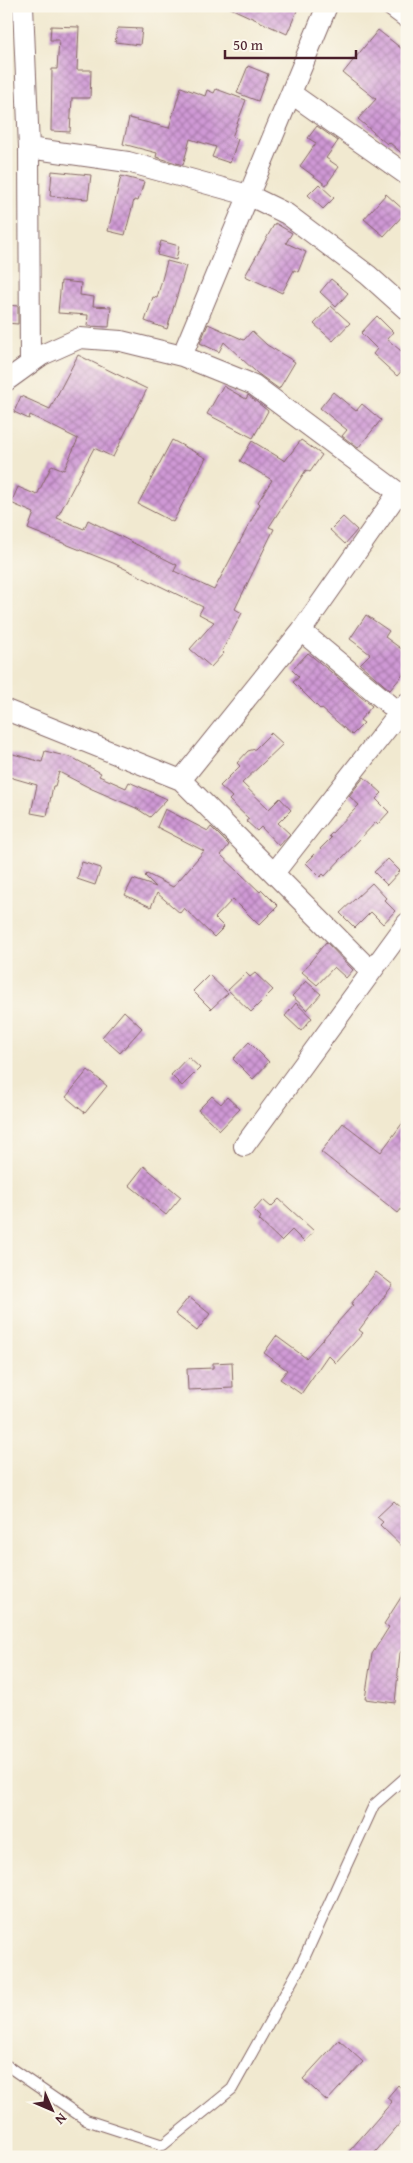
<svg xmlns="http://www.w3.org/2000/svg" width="413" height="2163" font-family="'Gentium Book Plus',serif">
<defs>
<pattern id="building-cross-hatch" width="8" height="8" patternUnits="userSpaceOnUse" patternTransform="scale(1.25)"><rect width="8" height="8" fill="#cf99d5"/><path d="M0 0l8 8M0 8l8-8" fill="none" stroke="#aa7cad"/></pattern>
</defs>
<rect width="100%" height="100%" fill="#fbf7ec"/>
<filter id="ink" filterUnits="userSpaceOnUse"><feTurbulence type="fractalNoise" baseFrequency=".02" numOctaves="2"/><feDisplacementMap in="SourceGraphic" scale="10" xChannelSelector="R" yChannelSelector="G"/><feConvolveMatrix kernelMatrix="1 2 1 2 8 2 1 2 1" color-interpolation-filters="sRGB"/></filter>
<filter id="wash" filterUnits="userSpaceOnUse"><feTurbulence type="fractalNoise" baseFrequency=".0096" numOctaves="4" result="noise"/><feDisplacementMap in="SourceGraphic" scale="20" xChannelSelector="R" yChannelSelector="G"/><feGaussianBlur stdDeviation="1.12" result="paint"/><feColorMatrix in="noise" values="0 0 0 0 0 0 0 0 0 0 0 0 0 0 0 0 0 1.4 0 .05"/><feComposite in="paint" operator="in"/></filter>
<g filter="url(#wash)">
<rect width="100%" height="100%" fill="#f1e9d0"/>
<g id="blocks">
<path fill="url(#building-cross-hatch)" d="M226,6h73l-12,28z
M51,26l28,1 -2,43h14l-1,28h-18l-2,34 -19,-1 1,-62h5l2,-29h-9z
M118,28l24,1 -2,16 -25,-3z
M378,30l29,23v105l-18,-16 -2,2 -29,-25 18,-20 -33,-26z
M248,66l20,8 -10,27 -21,-8z
M181,87l24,9 2,-6 7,3 2,-4 30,11 -14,37 6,2 -8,24 -18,-6 4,-10 -26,-8 -7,26 -27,-8 1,-4 -34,-9 6,-26 40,10z
M317,126l21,15 -12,17 13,9 -13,18 -26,-19 16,-23 -8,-5z
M52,171l39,4 -3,24 -38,-3z
M121,176l23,6 -6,19 -4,-1 -9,35 -17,-4z
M319,184l15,14 -11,11 -15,-14z
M386,194l20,18 -22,24 -20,-17z
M275,223l17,10 -6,10 20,9 -8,20 -4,-2 -12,23 -37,-17z
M161,241l18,5 -3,14 -19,-5z
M167,261l19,5 -19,63 -22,-8 8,-24 4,1z
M331,279l17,14 -12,14 -16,-15z
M61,281l20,2 -1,12 14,2 -1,9 18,1 -2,20 -22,-1 1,-11 -30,-2z
M7,305l11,1v18l-12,-1z
M331,306l19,17 -17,18 -19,-17z
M377,316l16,16 -6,7 20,17v9l-10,11 -24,-22 4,-5 -16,-16z
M208,324l36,16 8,-9 15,14 28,17 -16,27 -22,-16 -33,-31 -5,10 -19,-9z
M78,355l69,34 -34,68 -19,-9 -37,70 27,11 4,-9 89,45 -3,6 40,19 46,-86 -2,-2 14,-22 -32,-19 12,-20 33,20 16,-21 21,15 -12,17 -4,-2 -37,57 5,2 -39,80 7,4 -20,38 2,2 -13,14 -21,-18 24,-27 -15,-8 4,-7 -90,-44 -85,-34 6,-16 -23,-10 7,-16 19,8 15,-30 12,5 14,-31 -48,-24 -1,4 -15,-7 7,-16 29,13z
M223,386l23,13 2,-4 20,16 -15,27 -46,-24z
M333,392l23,19 6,-7 19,16 -23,28 -16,-12 5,-6 -27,-22z
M172,440l34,18 -33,64 -35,-18z
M343,517l14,13 -12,14 -15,-14z
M366,615l23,16 -4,6 22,16v17l-17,20 -30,-26 10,-10 -20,-15z
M308,653l64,53 -12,14 4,3 -12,12 -31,-27 -1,1 -27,-27 6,-5 -7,-7z
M271,733l12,11 -41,39 27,26 11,-11 11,12 -13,13 12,11 -11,12 -18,-19 -4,4 -11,-10 3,-2 -20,-19 3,-3 -12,-11 20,-20 -3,-3 11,-12 7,-2z
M45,751l28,7 28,15 -2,3 27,12 3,-6 38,17 -17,18 -14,-9 -44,-19 -33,-17 -4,14h-2l-6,30 -16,-3 6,-28 -31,-9v-24l36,10z
M364,777l18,16 -6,6 13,13 -11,12 -2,-2 -51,54 -2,-2 -3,3 -14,-14 25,-25 -2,-2 30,-31 -10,-9z
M165,809l43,22 3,-4 18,18 -8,10 39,37 2,-2 16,16 -19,19 -26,-26 -18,19 9,9 -10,10 -30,-29 -4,5 -23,-20 -6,14 -26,-12 8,-16 23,8 -11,-11 2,-2 26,13 31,-36 -47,-24z
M388,859l12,12 -13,14 -13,-13z
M82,862l19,6 -6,17 -18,-6z
M372,883l14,15 -2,2 11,11 -12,13 -12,-12 -16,16 -15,-15z
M326,942l27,28 -7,8 -12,-11 -17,18 -15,-13z
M246,973l4,4 5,-4 18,17 -22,22 -23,-22z
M209,975l19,18 -17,16 -18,-18z
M306,981l15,13 -14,16 -15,-14z
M296,1003l16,15 -11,13 -16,-15z
M124,1011l18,17 -22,25 -18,-16z
M249,1042l20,20 -16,17 -20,-20z
M188,1057l12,11 -18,18 -11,-11z
M88,1070l19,16 -22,27 -19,-16z
M212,1096l9,8 6,-7 13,12 -20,21 -22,-20z
M407,1117v85l-9,11 -77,-61 22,-29 38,29z
M144,1166l37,31 -15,18 -37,-30z
M279,1199l35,32 -10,11 -12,-12 -11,11 -22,-21 2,-3 -7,-7 9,-10 8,7z
M376,1272l17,13 -34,45 4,3 -27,30 -8,-8 -27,39 -21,-15 7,-9 -23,-17 12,-17 30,22 47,-53 -2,-1z
M189,1297l21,17 -13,17 -22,-17z
M232,1362l1,26 -45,2 -1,-21 26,-1v-5z
M394,1501l13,12v38l-27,-26 3,-3 -6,-5z
M407,1588v55l-7,10 -5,50 -30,-4 7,-45 17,-27 -5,-3z
M339,2040l24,22 -36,39 -24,-22z
M398,2085l5,5 4,-5v30l-36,42h-27l48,-55 -5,-4z"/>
</g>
</g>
<g filter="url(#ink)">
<use href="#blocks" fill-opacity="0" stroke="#846665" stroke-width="1"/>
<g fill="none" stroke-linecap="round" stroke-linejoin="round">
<defs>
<path id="lane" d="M6,2065l80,55 77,25 69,-56 69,-124 73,-160 33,-29"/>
<path id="street" d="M23,6l6,142 1,215
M391,6l16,12
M292,94l115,81
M29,148l99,14 120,33 39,19 81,61 39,35
M182,356l145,-350
M6,381l36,-26 38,-17 41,3 61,15 72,29 153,114
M301,631l106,88
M6,710l175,70 190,191
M181,780l120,-149 97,-138
M274,873l133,-170
M244,1146l163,-223"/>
</defs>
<use href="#lane" stroke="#846665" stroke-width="12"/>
<use href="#street" stroke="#846665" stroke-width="22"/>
<use href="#lane" stroke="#fff" stroke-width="10"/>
<use href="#street" stroke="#fff" stroke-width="20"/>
</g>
</g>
<rect width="413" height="2163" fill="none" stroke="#fbf7ec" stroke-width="25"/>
<g transform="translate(52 2110) rotate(135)" stroke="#fbf7ec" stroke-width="4" paint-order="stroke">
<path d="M0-4L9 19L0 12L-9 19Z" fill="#4a1f2b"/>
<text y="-8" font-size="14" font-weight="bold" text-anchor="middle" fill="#4a1f2b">N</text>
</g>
<path d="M225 50v8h131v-8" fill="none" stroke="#4a1f2b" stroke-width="2.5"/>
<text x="233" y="50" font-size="15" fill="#4a1f2b" stroke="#fbf7ec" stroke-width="4" paint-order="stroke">50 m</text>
</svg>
